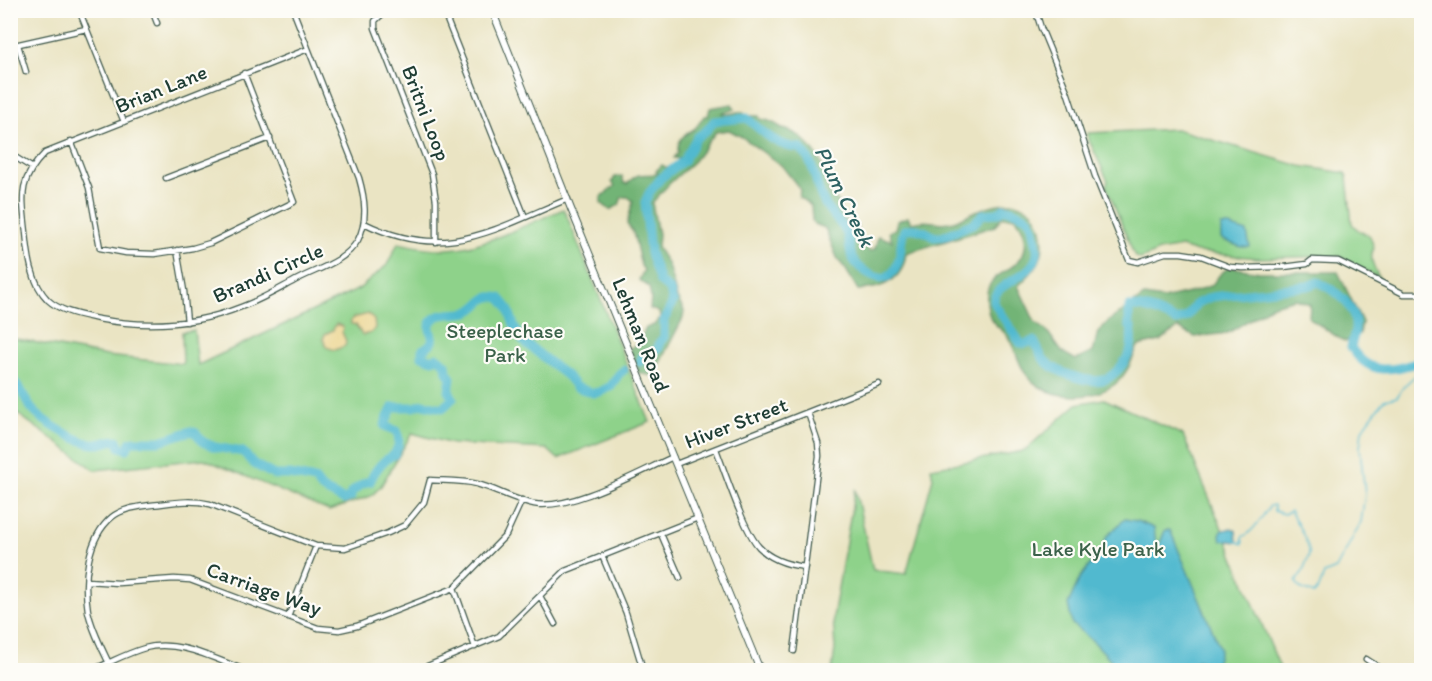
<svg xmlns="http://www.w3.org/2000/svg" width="1432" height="681" font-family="Itim,sans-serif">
<rect width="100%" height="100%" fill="#fdfcf7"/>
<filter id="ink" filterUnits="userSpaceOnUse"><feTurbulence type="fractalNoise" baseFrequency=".0167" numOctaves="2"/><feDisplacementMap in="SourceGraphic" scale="12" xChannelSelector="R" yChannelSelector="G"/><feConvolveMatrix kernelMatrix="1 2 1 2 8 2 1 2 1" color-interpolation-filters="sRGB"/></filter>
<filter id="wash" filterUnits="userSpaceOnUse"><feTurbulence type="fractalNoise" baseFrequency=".008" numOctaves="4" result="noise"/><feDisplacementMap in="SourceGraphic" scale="24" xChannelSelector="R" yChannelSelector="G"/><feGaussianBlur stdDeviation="1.35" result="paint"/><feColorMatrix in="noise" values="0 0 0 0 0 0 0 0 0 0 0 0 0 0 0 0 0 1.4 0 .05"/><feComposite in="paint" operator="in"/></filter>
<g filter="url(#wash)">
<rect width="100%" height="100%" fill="#eae4c3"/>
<path fill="#8ed28a" stroke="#56885f" stroke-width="1.5" d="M1176,129l124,37 45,7 2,4 5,47 6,6 12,6 4,12c-6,10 1,21 5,30l-40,-22 -82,2 -60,-6 -16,-5 -22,4 -18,8 -6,-2 -29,-72 2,-4 -20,-43v-5z
M564,209l86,213 -92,37 -11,-10 -95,-5 -40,-11 -31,53 -10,10 -42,15 -125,-52 -109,11 -84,-61v-71l96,18 76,8 -1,-32 12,-2 4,35 161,-76 28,-24 11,-22c19,4 40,8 60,5 31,-4 76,-27 106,-39z
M1104,399l79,36 98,235h-449l3,-21 -2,-32 22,-128 18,81 33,4 27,-96 -2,-10 93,-17 53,-47z"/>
<path fill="#72b476" stroke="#487855" stroke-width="1.5" d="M732,104l3,5 -13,4c7,4 14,-3 21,-1l2,4h14l1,3c9,1 14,4 22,9 6,3 12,4 17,8 18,14 30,36 30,58l10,8v6l8,14 -5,4 5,7 10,-7 1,8 11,17 6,-2 3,-13 14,5 -3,-9 6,-3 2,-8 11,-4 4,6c15,-5 25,2 37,-1 10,-1 20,-9 30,-12 29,-12 58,-11 63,25 4,25 -7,35 -24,51l17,36 12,9 15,21 14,8 17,-8 5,-20 12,-12 34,-24 19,3 34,-8 15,-6 9,-12 9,-6 30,5h78l24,50 -2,11 -15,9 -36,-24 1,-14 -15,-5 -22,6 -45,28 -33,4 -17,-9 -18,13 -22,5c-6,14 -11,29 -24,39 -25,17 -69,15 -88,-11 -8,-10 -10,-25 -18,-37 -4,-7 -15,-12 -18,-20 -3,-8 -5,-23 -1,-31 6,-13 24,-16 31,-27 10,-14 5,-30 -5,-42h-13l-7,9 -89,27c-2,27 -23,36 -48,37l-13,-22 -7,-8 -13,-32 -11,-4 -2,-4 -1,-14 -12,-9 1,-8 -18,-23 -40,-29 -13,-7 -13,2 -22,29 -25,23 -17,19 6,31 -1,13 11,18 9,33 7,13 -1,7 -30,58 -14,-3 -10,-24 9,-6 8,-15 8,-3 6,-7 -1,-6 -9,-3 1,-11 -2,-11 -10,-7 5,-10 -3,-4 -8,-34 -6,-8 6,-23 -5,-4h-6l-3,8 -9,5 -9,-7v-6l14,-11 -3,-4 3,-5 7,-1 2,7 3,1c13,-14 14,-8 31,-10l-2,-3 6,-6 5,3 7,-3 7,-6 -7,-1 4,-5c-1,-14 6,-18 16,-24 4,-3 7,-9 10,-13h4l2,-8z"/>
<path fill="#eeda9e" stroke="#868c69" stroke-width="1.5" d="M368,314l6,6 1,8 -4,5 -9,2 -6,-10 -5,-1v-4l2,-2z
M336,324l7,3 -1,5 4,9 -1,5 -10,4 -9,-3 -3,-8 2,-5 8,-4z"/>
<path fill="#51b9cf" stroke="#387b82" stroke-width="1.5" d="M1221,226h8l18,6 3,15h-9l-18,-7 -2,-2z
M1125,519l12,2 17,7 3,23 8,-21h5l50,118 -5,22h-8l-5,-8 -5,-2v10h-77l-25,-27 -23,-19 -4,-20 12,-26 22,-29 5,-13z
M1231,528l5,2 1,12 -16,-2 -1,-4 1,-5z"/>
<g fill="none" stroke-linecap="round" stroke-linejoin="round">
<path stroke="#51b9cf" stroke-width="1.5" d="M1236,541l7,3 -1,-7c11,-4 21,-22 28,-31l4,-1v6l10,3 6,-3c5,8 19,32 19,42 0,3 -3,9 -4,13 -1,7 -7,10 -9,16l4,6 14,6 5,-6 5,-14 12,-5 25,-47 4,-28 -5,-46 2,-18 22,-30 13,-3 7,-11 18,-17"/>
<path stroke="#51b9cf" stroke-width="9" d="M640,362l3,-7 8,-2 8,-5v-5l5,-6v-17l9,-18 -3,-12 -10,-8 -10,-29 -5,-51 4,-9 12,-15 22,-17 14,-24 9,-6 8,-10 33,-3c15,14 32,30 53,30 16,15 14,36 24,54 5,11 16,19 22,30 4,7 2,17 7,27 6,10 27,26 38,15 12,-11 8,-31 13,-44 9,-3 21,0 30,7l10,-1 30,-13 9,-9 15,-1 6,-5c18,5 29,8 31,28 1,5 3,13 2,18 -3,23 -42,28 -43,46 -1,5 21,33 26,43l4,1 10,-3c3,5 5,11 8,16 10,15 48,28 64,22 10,-5 20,-17 24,-28 3,-6 0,-15 2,-22l-3,-4v-18c19,-1 31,7 48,14l10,-4 9,-13 15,-7 97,-11 10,-4c18,8 39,24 37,46 0,6 -3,13 -4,19 18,30 42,24 71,14
M10,378c14,11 13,20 22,31 9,12 47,34 62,35 8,1 15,-4 23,-4l3,7 7,2 3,-7 4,-1h26l31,-10 5,2 7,9 12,5 28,5 11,12 20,11h16l25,5 7,9 22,11 7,-3v-5l15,-10h4c4,-11 14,-24 24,-27 5,-9 6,-14 3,-24l-12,-5 1,-5 7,-14h21
M419,405l4,-1 20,4 10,-10 -4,-7 2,-13 -4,-6 -1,-8 -9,-7 -4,3 -11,-4v-6c21,-12 3,-15 9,-28 6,-11 27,-7 37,-10 13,-4 15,-20 32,-14l8,10 7,20 8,13 45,36 8,10 17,6 7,-1 11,-6 8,-12 5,-4"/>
</g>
</g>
<g filter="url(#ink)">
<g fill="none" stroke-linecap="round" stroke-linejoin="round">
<defs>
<path id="minor" d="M79,10l45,112
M152,10l5,13
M293,10l66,168c6,21 9,42 -1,62 -13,22 -39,28 -60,39 -19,10 -37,21 -57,28 -45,18 -95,21 -143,12 -17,-4 -37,-7 -50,-19 -17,-17 -20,-46 -22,-68 -4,-36 -8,-52 19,-79l263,-104
M395,10l-15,6 -5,5v7l57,146 4,27v41
M443,10l82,207
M1033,10l3,2 5,16 26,63 28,85 34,84 9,2 27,-9h16l20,3 29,11 13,1 41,-1 23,-3 5,-4 26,1 66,33h18
M18,45l8,27
M10,46l76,-17
M71,141l18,47 11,60 26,5 28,1 39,-6 17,-5 84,-41 -50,-129
M10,154l21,13
M166,178l104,-40
M364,223c81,40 128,7 204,-24
M177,250l7,41 3,31
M716,449c9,23 28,82 43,98 12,13 30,18 46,20
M676,464l203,-80
M661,534l19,44
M603,558l23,55 17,57
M87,581l31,2 56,-4 16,1 128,48 21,2 18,-4 97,-38 52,-53 16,-35
M454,588l21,59
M540,596l15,28
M288,617l28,-71
M794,651l25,-195 -1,-13 -10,-30
M1366,659l17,11
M92,670c17,-7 35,-17 53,-22 33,-9 69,11 100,22
M112,670c-8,-18 -20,-39 -24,-59 -5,-31 -1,-73 24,-94 11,-9 26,-10 39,-12 20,-2 39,-6 59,-1l106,42 29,2 43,-15 17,-8 19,-23 6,-22c15,1 32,0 47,4 19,5 37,16 57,20 36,7 105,-32 139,-47
M418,670l81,-34 66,-65 133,-53"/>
<path id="tertiary" d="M492,10l79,199 189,461"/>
</defs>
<use href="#minor" stroke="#3d5649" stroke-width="7"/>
<use href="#tertiary" stroke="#3d5649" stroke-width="8"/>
<use href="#minor" stroke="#fff" stroke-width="4.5"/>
<use href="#tertiary" stroke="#fff" stroke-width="6"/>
</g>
</g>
<g text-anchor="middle" stroke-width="4.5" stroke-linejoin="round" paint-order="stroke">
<g font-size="21" fill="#1f3d34" stroke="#fdfcf7">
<text transform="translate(161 89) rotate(-22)" y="7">Brian Lane</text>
<text transform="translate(426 113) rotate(69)" y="7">Britni Loop</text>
<text transform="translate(268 273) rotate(-24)" y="7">Brandi Circle</text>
<text transform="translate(641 335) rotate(68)" y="7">Lehman Road</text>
<text transform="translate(736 423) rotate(-21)" y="7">Hiver Street</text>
<text transform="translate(264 589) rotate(20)" y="7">Carriage Way</text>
</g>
<g font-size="21" fill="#3b624a" stroke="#fdfcf7">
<text x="505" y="338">Steeplechase<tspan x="505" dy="24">Park</tspan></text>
<text x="1098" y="556">Lake Kyle Park</text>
</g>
<g font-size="22" font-style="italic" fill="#2e6262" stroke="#fdfcf7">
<text transform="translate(845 196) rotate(64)" y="8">Plum Creek</text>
</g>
</g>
<rect width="1432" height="681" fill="none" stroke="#fdfcf7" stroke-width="36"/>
</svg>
